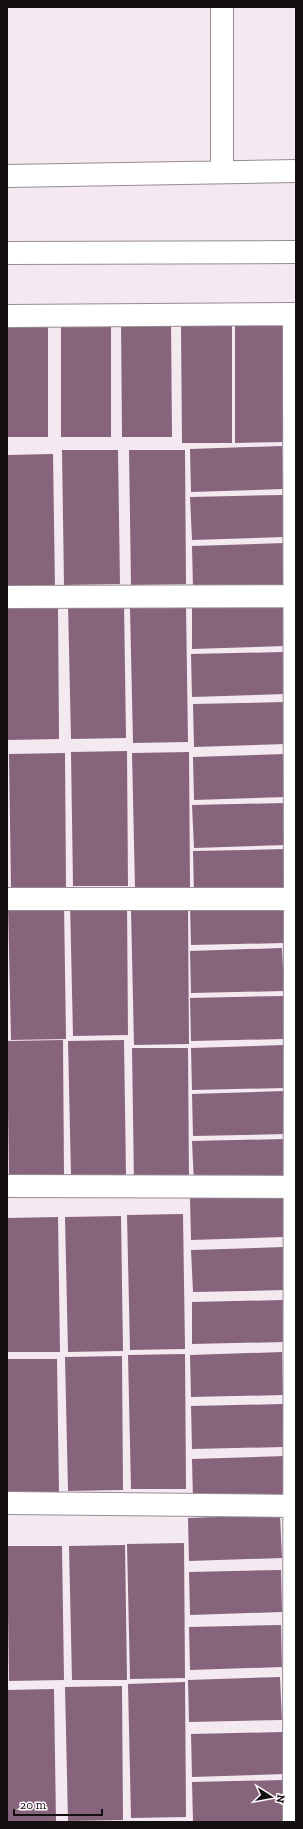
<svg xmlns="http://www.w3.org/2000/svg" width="303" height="1829" font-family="'Zilla Slab',serif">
<rect width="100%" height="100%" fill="#f5e9f1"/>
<path fill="#86647c" d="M7,320h41v117h-41z
M61,320h50v117h-50z
M121,320h50l1,117h-50z
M285,325v117l-50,1v-117z
M181,326h51v117h-50z
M282,446l1,43 -92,3 -1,-43z
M62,450h56l2,134 -56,1z
M129,450h56l1,134 -55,1z
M53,454l2,135h-48v-134z
M283,495l1,42 -92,3 -2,-43z
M285,543v43l-92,3 -1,-43z
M124,603l2,135 -55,1 -3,-135z
M284,604l1,42 -93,3v-43z
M7,605h51l1,134 -52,1z
M186,607l2,135 -55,1 -3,-135z
M284,652l1,42 -93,3 -1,-43z
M285,702l1,42 -92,3 -1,-43z
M127,751l1,135h-55l-2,-134z
M189,752l1,135 -55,1 -3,-135z
M65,753l1,135 -55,1 -2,-135z
M286,754v43l-92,3 -1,-43z
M285,803l1,42 -92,3 -2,-43z
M286,849v43l-92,2 -1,-43z
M127,900l1,135 -55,1 -3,-135z
M283,901l1,42 -93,2 -1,-42z
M64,904l2,135 -55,1 -3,-135z
M131,910h57l1,134 -55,1z
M282,948l2,43 -93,2 -1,-42z
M283,996l1,43 -93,2 -1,-43z
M63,1040l1,135 -55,1 -2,-135z
M124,1040l2,135 -55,1 -3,-135z
M283,1045l1,43 -92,2 -1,-42z
M132,1048h56l1,134 -55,1z
M284,1091l1,43 -92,2 -1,-42z
M285,1139l1,42 -92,3 -2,-43z
M283,1195l1,42 -93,3 -1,-43z
M183,1214l2,135 -55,1 -3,-135z
M121,1216l2,135 -55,1 -3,-135z
M58,1217l2,135h-53v-134z
M284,1247l1,43 -92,2 -2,-42z
M284,1300l1,42 -93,2v-42z
M282,1352l1,43 -92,2 -1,-42z
M185,1354l1,135h-55l-3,-134z
M122,1356l1,134 -55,1 -3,-134z
M7,1359h50l2,135h-52z
M284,1404v43l-92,2 -1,-43z
M285,1456l1,43 -93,2 -1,-42z
M280,1515l2,43 -93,3 -1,-43z
M184,1543l1,135 -55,1 -3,-135z
M125,1545l2,135h-55l-3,-134z
M7,1546h55l2,134 -55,1z
M281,1570l1,42 -92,3 -1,-43z
M281,1625l1,42 -92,3 -1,-43z
M280,1677l2,43 -93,2 -1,-42z
M185,1682l1,135 -55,1 -3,-134z
M122,1686l1,134 -55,1 -3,-134z
M54,1689l2,133h-49v-132z
M283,1732l1,42 -92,3 -1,-43z
M285,1780l1,42h-93l-1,-40z"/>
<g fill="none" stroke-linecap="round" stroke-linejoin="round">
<defs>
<path id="street" d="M222,171v-164
M7,176l289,-5
M7,253l289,-1
M7,316l287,-2 1,585 -1,923
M7,597l287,-1
M7,899h288
M7,1186l287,1
M7,1503l287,3"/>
</defs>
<use href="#street" stroke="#978c93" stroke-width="24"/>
<use href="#street" stroke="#fff" stroke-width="22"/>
</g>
<rect width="303" height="1829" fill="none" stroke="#141012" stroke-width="16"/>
<g transform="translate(271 1797) rotate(101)" stroke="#fff8fd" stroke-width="3" paint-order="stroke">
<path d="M0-3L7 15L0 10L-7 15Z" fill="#141012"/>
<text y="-6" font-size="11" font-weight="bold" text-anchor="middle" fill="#141012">N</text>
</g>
<path d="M14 1809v6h88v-6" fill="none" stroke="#141012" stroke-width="2"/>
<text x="20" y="1809" font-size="12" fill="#141012" stroke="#fff8fd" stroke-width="3" paint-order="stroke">20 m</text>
</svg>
